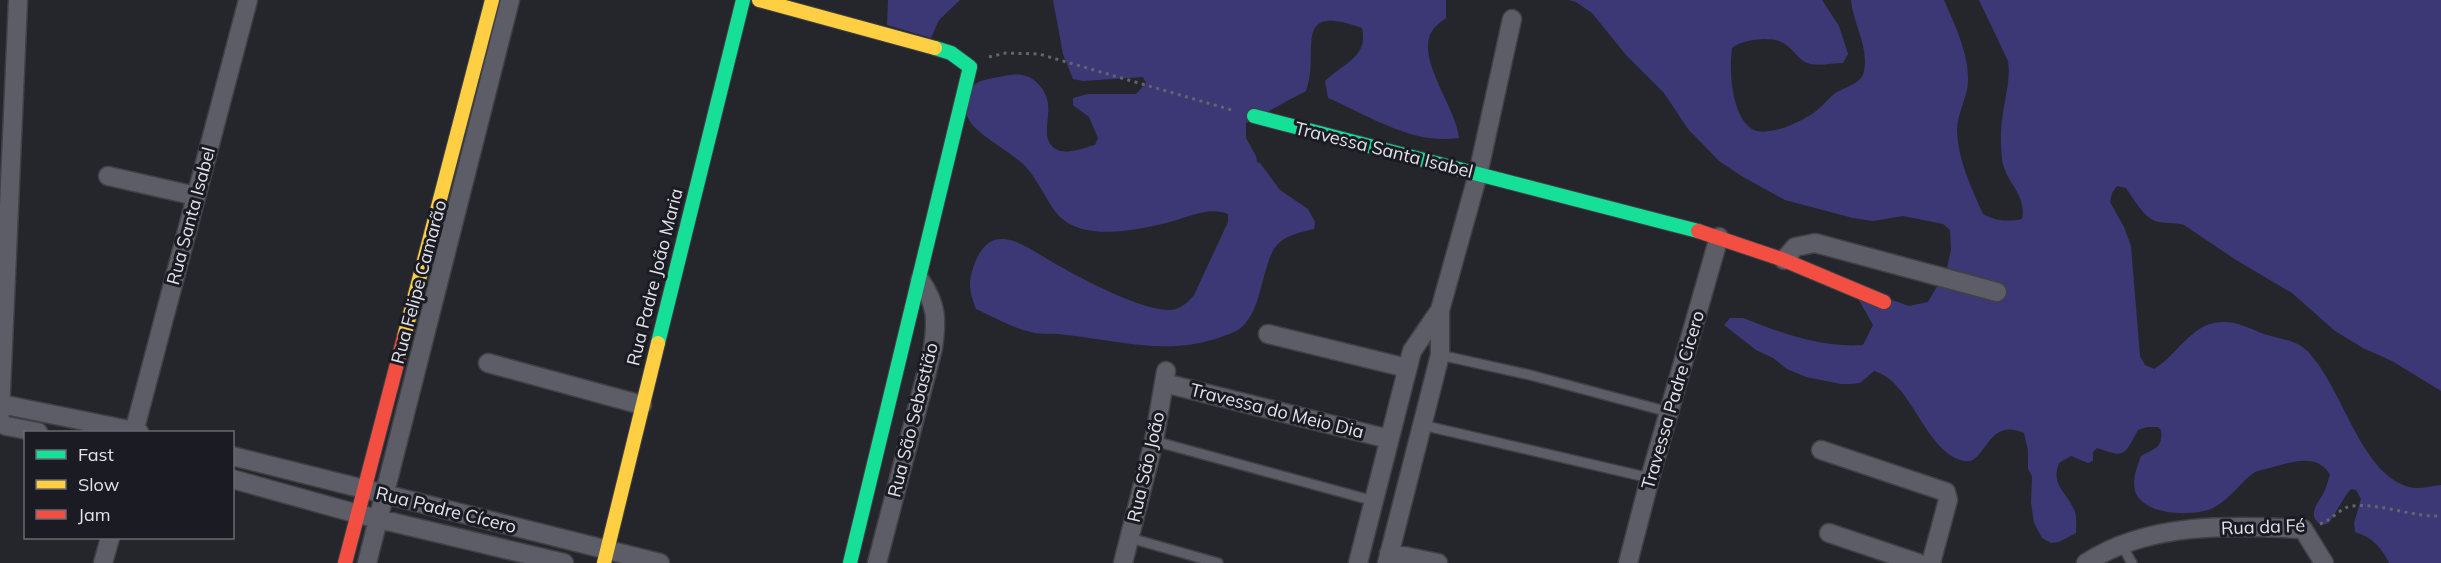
<svg xmlns="http://www.w3.org/2000/svg" width="2441" height="563" font-family="Mulish,sans-serif">
<rect width="100%" height="100%" fill="#25262b"/>
<path fill="#3b3875" d="M888,0h72l-21,20 -8,18 -44,-13z
M1053,0h393v18c-4,3 -11,8 -14,13 -17,27 24,76 27,107 -47,7 -89,-22 -131,-40l-3,-17c17,-17 44,-24 37,-53 -73,-26 -41,24 -56,63 -20,10 -39,22 -60,32v15l10,18 1,6 3,1 20,27 28,19 7,13 -1,7c-12,3 -24,5 -34,13 -16,11 -17,60 -33,79 -7,10 -15,12 -26,16 -53,19 -100,4 -154,-2 -12,-2 -24,0 -36,-3 -19,-4 -37,-15 -55,-23 -8,-21 -8,-28 0,-49 5,-11 13,-22 27,-21 14,0 34,14 46,21 23,14 102,57 127,49 8,-3 13,-8 18,-14l34,-73v-8c-19,-8 -40,3 -58,8 -32,8 -85,20 -111,-6 -13,-15 -20,-35 -34,-50 -13,-13 -46,-31 -54,-43 -5,-7 -7,-17 -11,-25 19,-19 18,-17 44,-22 11,-2 21,-3 31,5 28,24 0,52 19,67 11,8 29,0 41,-3l3,-7 -9,-21 -16,-12v-7l15,-4h48l10,-11 -3,-6 -60,4 -10,-2 -10,-25z
M1569,0h253l17,26 9,28 -5,9c-11,0 -22,3 -33,1 -11,-3 -16,-14 -25,-20 -12,-9 -42,-5 -53,4 -3,22 -1,67 20,81 15,9 48,-7 60,-15 8,-5 14,-13 21,-19 9,-8 29,-10 31,-24 5,-25 -11,-47 -13,-71h93c10,23 25,54 24,80 0,17 -11,33 -11,50 1,30 14,57 26,84 12,7 26,8 39,5 5,-26 -17,-36 -20,-60 -1,-12 -2,-26 0,-38 2,-20 9,-40 6,-60l-29,-61h462v391l-49,-30 -29,-13 -28,-17 -43,-38 -56,-33 -52,-35c-9,-3 -20,-1 -29,-4 -12,-5 -22,-23 -29,-33l-9,-2 -5,7 -2,9 14,25 7,19 9,110 5,9 9,4c19,-11 32,-35 53,-44 21,-8 38,1 57,9 14,5 30,5 42,16 36,34 53,123 103,137 10,3 22,-1 32,-2v78h-52c-7,-15 -17,-26 -34,-31l-1,-9 7,-24 -5,-9 -5,-1 -5,6 -17,28 -8,2c-16,-11 -1,-23 4,-35 2,-5 3,-10 5,-15 -12,-22 -38,-13 -57,-8 -6,2 -13,3 -18,5 -14,9 -23,26 -42,36 -19,9 -70,8 -78,-17 -3,-12 2,-24 6,-35 14,-8 22,-8 20,-26l-3,-3h-11l-9,3c-14,26 -13,28 -41,18l-4,4v9l-5,2 -17,-7 -12,7c-9,23 9,29 16,49 2,6 1,14 1,21l-17,9 -8,1 -9,-5 -8,-15 -3,-20 1,-27 -4,-7v-19l-4,-17c-38,-17 -38,33 -60,28 -40,-9 -51,-79 -90,-90l-14,12 -10,1h-9l-35,-7 -19,-8 -14,-11 -17,-8 -32,-25 6,-7h13c38,15 79,30 120,27l10,-20 -14,-25h33l17,6 19,-4 19,-33 4,-20 -1,-19 -7,-6 -40,-8 -30,5 -20,-3 -68,-18 -42,-23 -24,-16 -31,-32 -24,-36 -38,-38 -34,-42 -16,-11z"/>
<g fill="none" stroke-linecap="round" stroke-linejoin="round">
<defs>
<path id="lane" d="M1440,355l90,20 139,37
M1422,425l228,53
M1154,441l220,60
M1130,538l88,25
M2121,544l11,19"/>
<path id="street" d="M108,176l88,20
M1784,260l11,-13 20,-4 182,49
M1268,334l139,34
M488,363l154,42
M1164,383l225,56
M1,404l138,28
M0,413l18,-413
M0,422l6,4 32,6
M134,432l114,-432
M1821,450l125,42 2,8 -17,63
M232,456l428,107
M232,479l126,35 206,49
M1829,533l89,30
M1389,553l49,10
M103,563l7,-25
M367,563l143,-563
M877,563l56,-215c4,-29 4,-43 -13,-68
M1123,563l31,-122 12,-70
M1358,563l54,-212 28,-41
M1387,563l53,-208v-45l38,-136 34,-155
M1628,563l22,-85 69,-241
M2086,563c62,-41 145,-38 217,-34l21,34"/>
<path id="fast" d="M1254,116l444,115
M658,343l85,-343
M850,563l120,-496 -19,-14 -16,-5"/>
<path id="slow" d="M759,0l176,48
M404,337l88,-337
M604,563l54,-220"/>
<path id="jam" d="M1698,231l86,29 100,42
M345,563l59,-226"/>
</defs>
<use href="#lane" stroke="#404145" stroke-width="12"/>
<use href="#street" stroke="#404145" stroke-width="21"/>
<use href="#fast" stroke="#404145" stroke-width="16"/>
<use href="#slow" stroke="#404145" stroke-width="16"/>
<use href="#jam" stroke="#404145" stroke-width="16"/>
<path stroke="#63646c" stroke-width="3" stroke-dasharray="3 4.5" stroke-linecap="butt" d="M989,57l17,-4 33,1 196,57
M2320,524c12,-4 21,-17 32,-18 30,-3 59,11 89,10"/>
<use href="#lane" stroke="#5c5d67" stroke-width="9"/>
<use href="#street" stroke="#5c5d67" stroke-width="18"/>
<use href="#fast" stroke="#16e098" stroke-width="14"/>
<use href="#slow" stroke="#ffcf43" stroke-width="14"/>
<use href="#jam" stroke="#f24e42" stroke-width="14"/>
</g>
<g text-anchor="middle" stroke-width="6" stroke-linejoin="round" paint-order="stroke">
<g font-size="18" fill="#e2e2e8" stroke="#1a1b23">
<text transform="translate(1384 150) rotate(14)" y="6">Travessa Santa Isabel</text>
<text transform="translate(191 216) rotate(-75)" y="6">Rua Santa Isabel</text>
<text transform="translate(655 277) rotate(-76)" y="6">Rua Padre João Maria</text>
<text transform="translate(419 282) rotate(-75)" y="6">Rua Felipe Camarão</text>
<text transform="translate(1673 400) rotate(-74)" y="6">Travessa Padre Cicero</text>
<text transform="translate(1277 411) rotate(14)" y="6">Travessa do Meio Dia</text>
<text transform="translate(913 420) rotate(-76)" y="6">Rua São Sebastião</text>
<text transform="translate(1146 467) rotate(-77)" y="6">Rua São João</text>
<text transform="translate(446 510) rotate(14)" y="6">Rua Padre Cícero</text>
<text transform="translate(2263 527) rotate(-2)" y="6">Rua da Fé</text>
</g>
</g>
<rect x="24" y="431" width="210" height="108" fill="#1a1b23" stroke="#6a6b72" stroke-width="1.5"/>
<rect x="36" y="450" width="30" height="9" fill="#16e098" stroke="#6a6b72" stroke-width="1.5"/>
<text x="78" y="461" font-size="18" fill="#e2e2e8">Fast</text>
<rect x="36" y="480" width="30" height="9" fill="#ffcf43" stroke="#6a6b72" stroke-width="1.5"/>
<text x="78" y="491" font-size="18" fill="#e2e2e8">Slow</text>
<rect x="36" y="510" width="30" height="9" fill="#f24e42" stroke="#6a6b72" stroke-width="1.5"/>
<text x="78" y="521" font-size="18" fill="#e2e2e8">Jam</text>
</svg>
